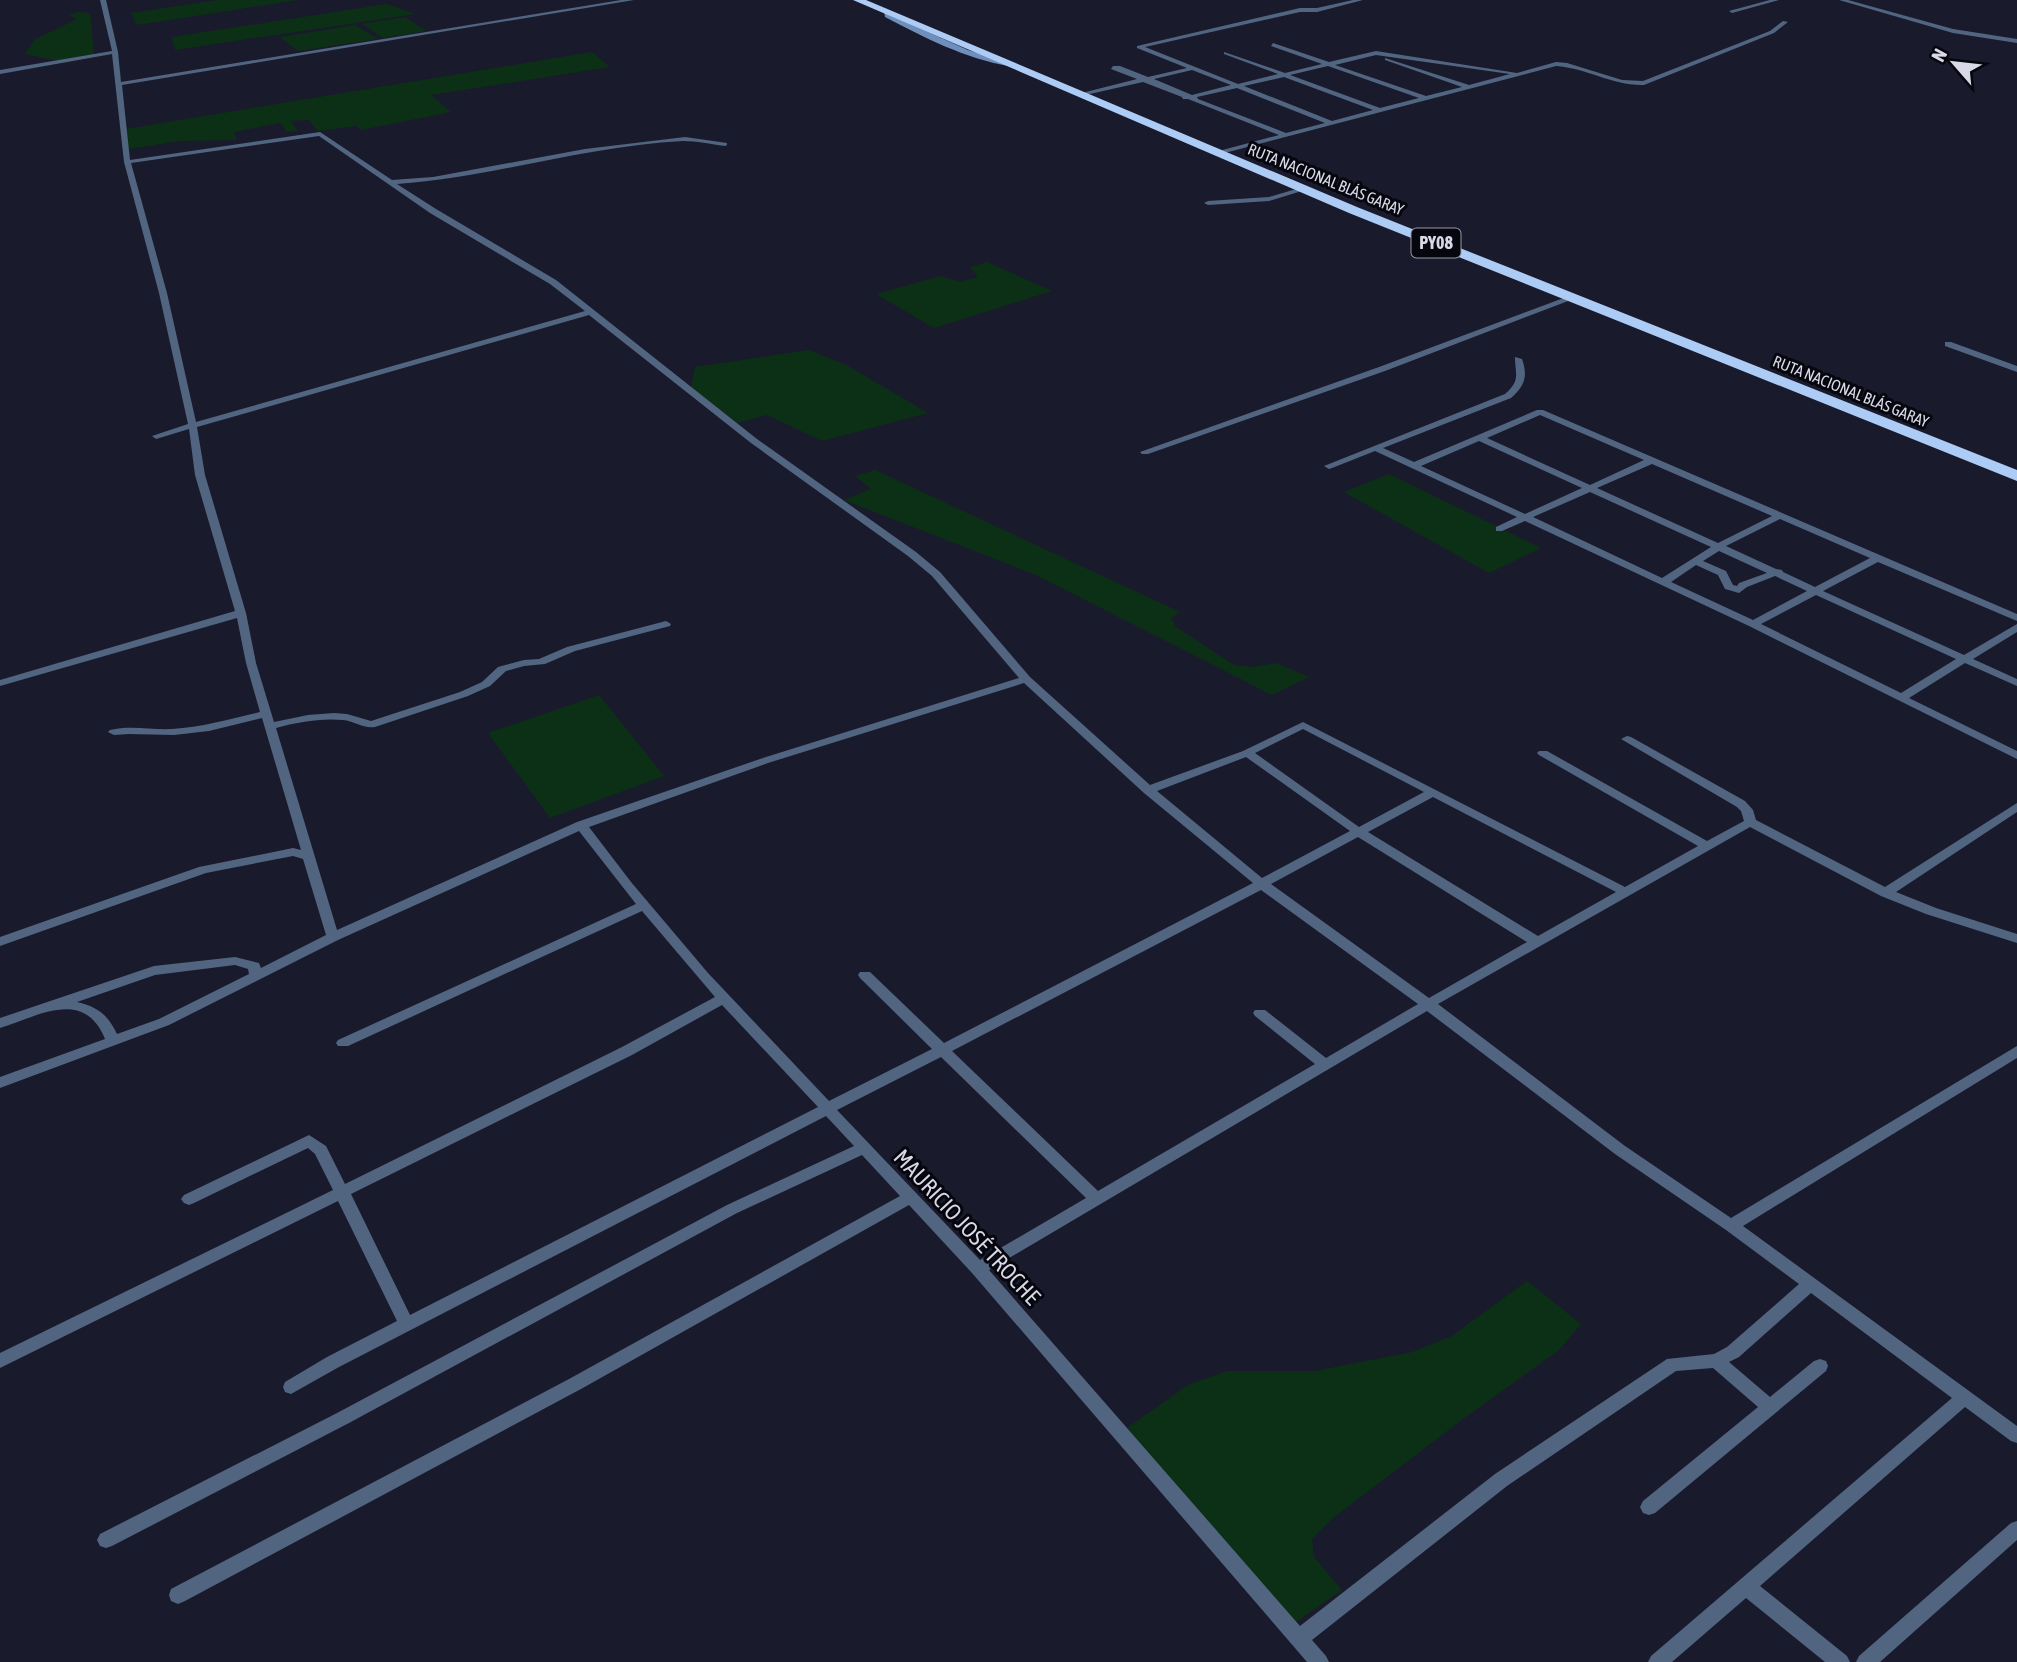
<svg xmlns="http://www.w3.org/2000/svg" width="2017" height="1662" font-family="'Asap Condensed',sans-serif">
<rect width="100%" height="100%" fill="#1a1a2d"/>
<path fill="#0c3015" d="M218,0h80l-161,25 -6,-12z
M387,4l28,10 -240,36 -3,-13z
M78,12l12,1 4,42 -36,6 -33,-7 9,-14 43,-21 -8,-4z
M405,17l21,14 -43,7 -21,-14z
M355,25l23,14 -80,12 -18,-14z
M592,52l18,15 -179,28 20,17 -90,18 -5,-4 -38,5 -9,-11 -18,1 7,10 -11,1 -7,-9 -46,9 3,8 -57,1 -57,9 -3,-20z
M987,262l65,29 -118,37 -58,-34 65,-18 19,6 18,-5 -8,-10z
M809,350l39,16 80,47 -106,28 -55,-26 -29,8 -47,-35 4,-21z
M875,470l305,142 -9,6 5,9 58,38 17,2 25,-4 33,14 -37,18 -236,-120 -192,-75 27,-11 -16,-13z
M1389,474l152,74 -52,25 -145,-81z
M599,695l65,81 -114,42 -62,-85z
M1527,1281l54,43 -22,26 -96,69 -130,99 -21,21 2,18 28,33 -46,32 -169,-194 61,-43 39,-14h88l97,-19 40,-16z"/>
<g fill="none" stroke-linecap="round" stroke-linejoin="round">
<path fill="#516580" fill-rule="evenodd" d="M100,0h6l12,52 3,30 500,-82h13l-512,85 8,75 190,-28 72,48 41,-3 152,-28 100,-12 42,6v2l-2,1c-14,-2 -29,-5 -42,-5 -97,5 -190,36 -286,43l39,25 120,71 201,159 159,113 24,20 90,105 120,108 93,-34 60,-29 322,165 73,-41 -159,-91 -2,-2 2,-2h8l160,90 37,-20 -3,-10 -4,-4 -116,-68 6,-3 4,1 114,64 8,9 3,10 129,67 132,-84v9l-121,80 40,16 81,26v9l-91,-29 -45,-18 -131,-69 -312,177 187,142 106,72 286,-172v12l-274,168 274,200v17l-6,-2 -46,-34 -205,179 87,70 3,6h-25l-79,-64 -74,64h-24l3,-6 301,-258 -141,-105 -72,64 -10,5 41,35 44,-36 6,-2 6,2 2,5 -2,5 -171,142 -6,2 -6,-2 -3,-6 3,-6 115,-94 -45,-39 -37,3 -169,115 -195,154 14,16 3,6h-22l-335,-389 -63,-68 -328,184 -396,212 -7,3 -7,-3 -2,-6 2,-6 398,-210 331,-183 -38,-41 -125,58 -388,210 -237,123 -6,2 -6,-2 -3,-6 3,-6 237,-121 390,-208 127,-59 -28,-30 -487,251 -48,27 -6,-2 -2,-5 2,-5 42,-25 70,-36 -59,-120 -338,167v-15l333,-163 -18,-36 -7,-6 -114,55 -5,2 -5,-2 -3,-4 3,-4 125,-60 17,11 19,38 277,-137 93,-50 -73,-86 -294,135h-10l-2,-3 2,-3 298,-136 -57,-73 -241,109 -169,85 -169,63v-11l105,-38c-21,-52 -68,-22 -105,-11v-10l154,-52 81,-9 24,6 2,5 65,-33 -23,-76 -10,-3 -87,17 -206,73v-9l199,-70 94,-19 8,2 -39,-132 -53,13 -35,4 -45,-1 -15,1 -6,-3 2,-2c21,-5 41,0 62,-1 30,-2 59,-10 88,-17l-14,-49 -9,-45 -237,68v-6l235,-69 -40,-136 -6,-46 -33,10 -4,-3 36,-12 -29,-131 -35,-131 -12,-108 -112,20v-4l112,-19zM319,136l111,77 120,71 35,27 -389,111 -29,-129 -36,-130zM589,315l162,128 157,113 24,20 87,102 -259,81 -183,63 -240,108 -61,-202c22,-6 44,-10 67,-8 11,1 21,9 32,7l93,-31 22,-10 16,-15 18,-5 21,-2 30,-13 95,-25 1,-2 -5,-3 -99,26 -28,12 -15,1 -26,7 -16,15 -22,10 -89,29 -24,-7 -13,-1 -26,2 -34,7 -18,-59 -10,-50 -41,-138 -8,-48zM1024,683l120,110 109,90 -309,160 -74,-71h-10l-2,3 2,3 72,71 -103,52 -121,-128 -77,-91 -42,-55 179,-64zM1303,729l121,63 -65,35 -104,-74zM1246,757l104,74 -88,47 -105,-87zM1433,797l183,95 -78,44 -170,-104zM1358,837l169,105 -98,56 -158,-114zM1261,890l157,114 -92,54 -61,-48h-10l-2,3 2,3 60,48 -217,127 -146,-140zM235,965l13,4 1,5 -90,45 -42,15c-9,-19 -19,-27 -40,-32l78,-27zM722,1005l96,102 -408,208 -59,-121 281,-139zM1427,1011l188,143 111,76 73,54 -72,63 -13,7 -47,5 -172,115 -195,152 -311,-356zM941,1057l145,141 -106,62 -143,-150z
M1353,0h10l-46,12h-17l-155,35 93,37 40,-10 -54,-20v-2l61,21 37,-9 -51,-18 2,-3 56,19 47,-11 141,22 39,-11 11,1 55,17 21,1 127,-50 13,-10 5,1 -14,11 -130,52c-31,1 -57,-17 -88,-19l-339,89 -3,-2 1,-1 64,-17 -91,-36h-5l-1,-2 -39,-15 -62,14 -3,-2 59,-15 -26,-10 2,-3h7l28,11 39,-9 -50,-20v-2l163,-38h17zM1376,55l134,19 -41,11 -84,-27v2l77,27 -36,9 -91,-31zM1328,66l91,32 -39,10 -90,-33zM1192,70l39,15 -39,10 -38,-16zM1284,77l89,33 -41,11 -88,-35zM1237,88l88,35 -39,10 -88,-34 -1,-2z
M1770,0h9l-47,13 -3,-2z
M1839,0h9l105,29 64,10v4l-64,-10z
M1303,187l3,2 -1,1 -36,11 -61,4 -4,-2 4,-2 61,-4z
M1569,296l7,2 -191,73 -237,83h-6l-2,-2 239,-85z
M1945,342h6l66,24v6l-72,-26z
M1515,357l7,2c6,17 3,27 -11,39l-128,50 31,14 123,-52h6l474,204v7l-139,-59 -55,29 141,64 53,-31v8l-44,27 44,20v7l-52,-23 -56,35 108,53v8l-268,-133 -224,-105 -23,10h-6v-4l21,-10 -142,-66 -43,17 -3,1 -5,-3 181,-72c16,-14 10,-19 10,-37zM1540,415l104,45 -54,25 -103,-47zM1479,441l103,47 -57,26 -104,-48zM1652,464l120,52 -54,27 -121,-55zM1590,492l121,55 -49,31 -129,-61zM1780,519l90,39 -55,29 -32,-15 -1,-2 -6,-1 -50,-23zM1719,551l48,22 -28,10 -2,3 -4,-1 -7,-14 -23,-10zM1696,565l22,10 7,14 14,4 8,-6 28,-11 32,15 -54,29 -82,-38zM1816,595l140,64 -55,34 -140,-69z
M2017,1521v19l-137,122h-24l3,-6 152,-133z"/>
<path fill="#6e8fbb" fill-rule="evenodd" d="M884,11h4l2,4 78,35 44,14 -3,2c-43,-7 -86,-29 -124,-49z"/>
<path fill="#adccf5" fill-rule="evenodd" d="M853,0h13l491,207 660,263v11l-668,-268z"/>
</g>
<g text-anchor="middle" stroke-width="6" stroke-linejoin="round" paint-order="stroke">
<g font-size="16" fill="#d8d8e6" stroke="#06060e">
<text transform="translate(1326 179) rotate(22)" y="6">RUTA NACIONAL BLÁS GARAY</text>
<text transform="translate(1851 391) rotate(22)" y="6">RUTA NACIONAL BLÁS GARAY</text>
</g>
<rect fill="#06060e" stroke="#9999a5" stroke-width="2" x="1411.5" y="228.5" width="49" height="29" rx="5"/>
<g font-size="18" font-weight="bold" fill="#d8d8e6">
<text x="1436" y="249">PY08</text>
</g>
<g font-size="23" fill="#d8d8e6" stroke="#06060e">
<text transform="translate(967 1227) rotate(47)" y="8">MAURICIO JOSÉ TROCHE</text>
</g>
</g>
<g transform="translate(1954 63) rotate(298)" stroke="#06060e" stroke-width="5" paint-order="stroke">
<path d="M0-5L12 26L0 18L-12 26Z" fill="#d8d8e6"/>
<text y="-10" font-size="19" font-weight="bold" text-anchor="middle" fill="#d8d8e6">N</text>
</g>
</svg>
